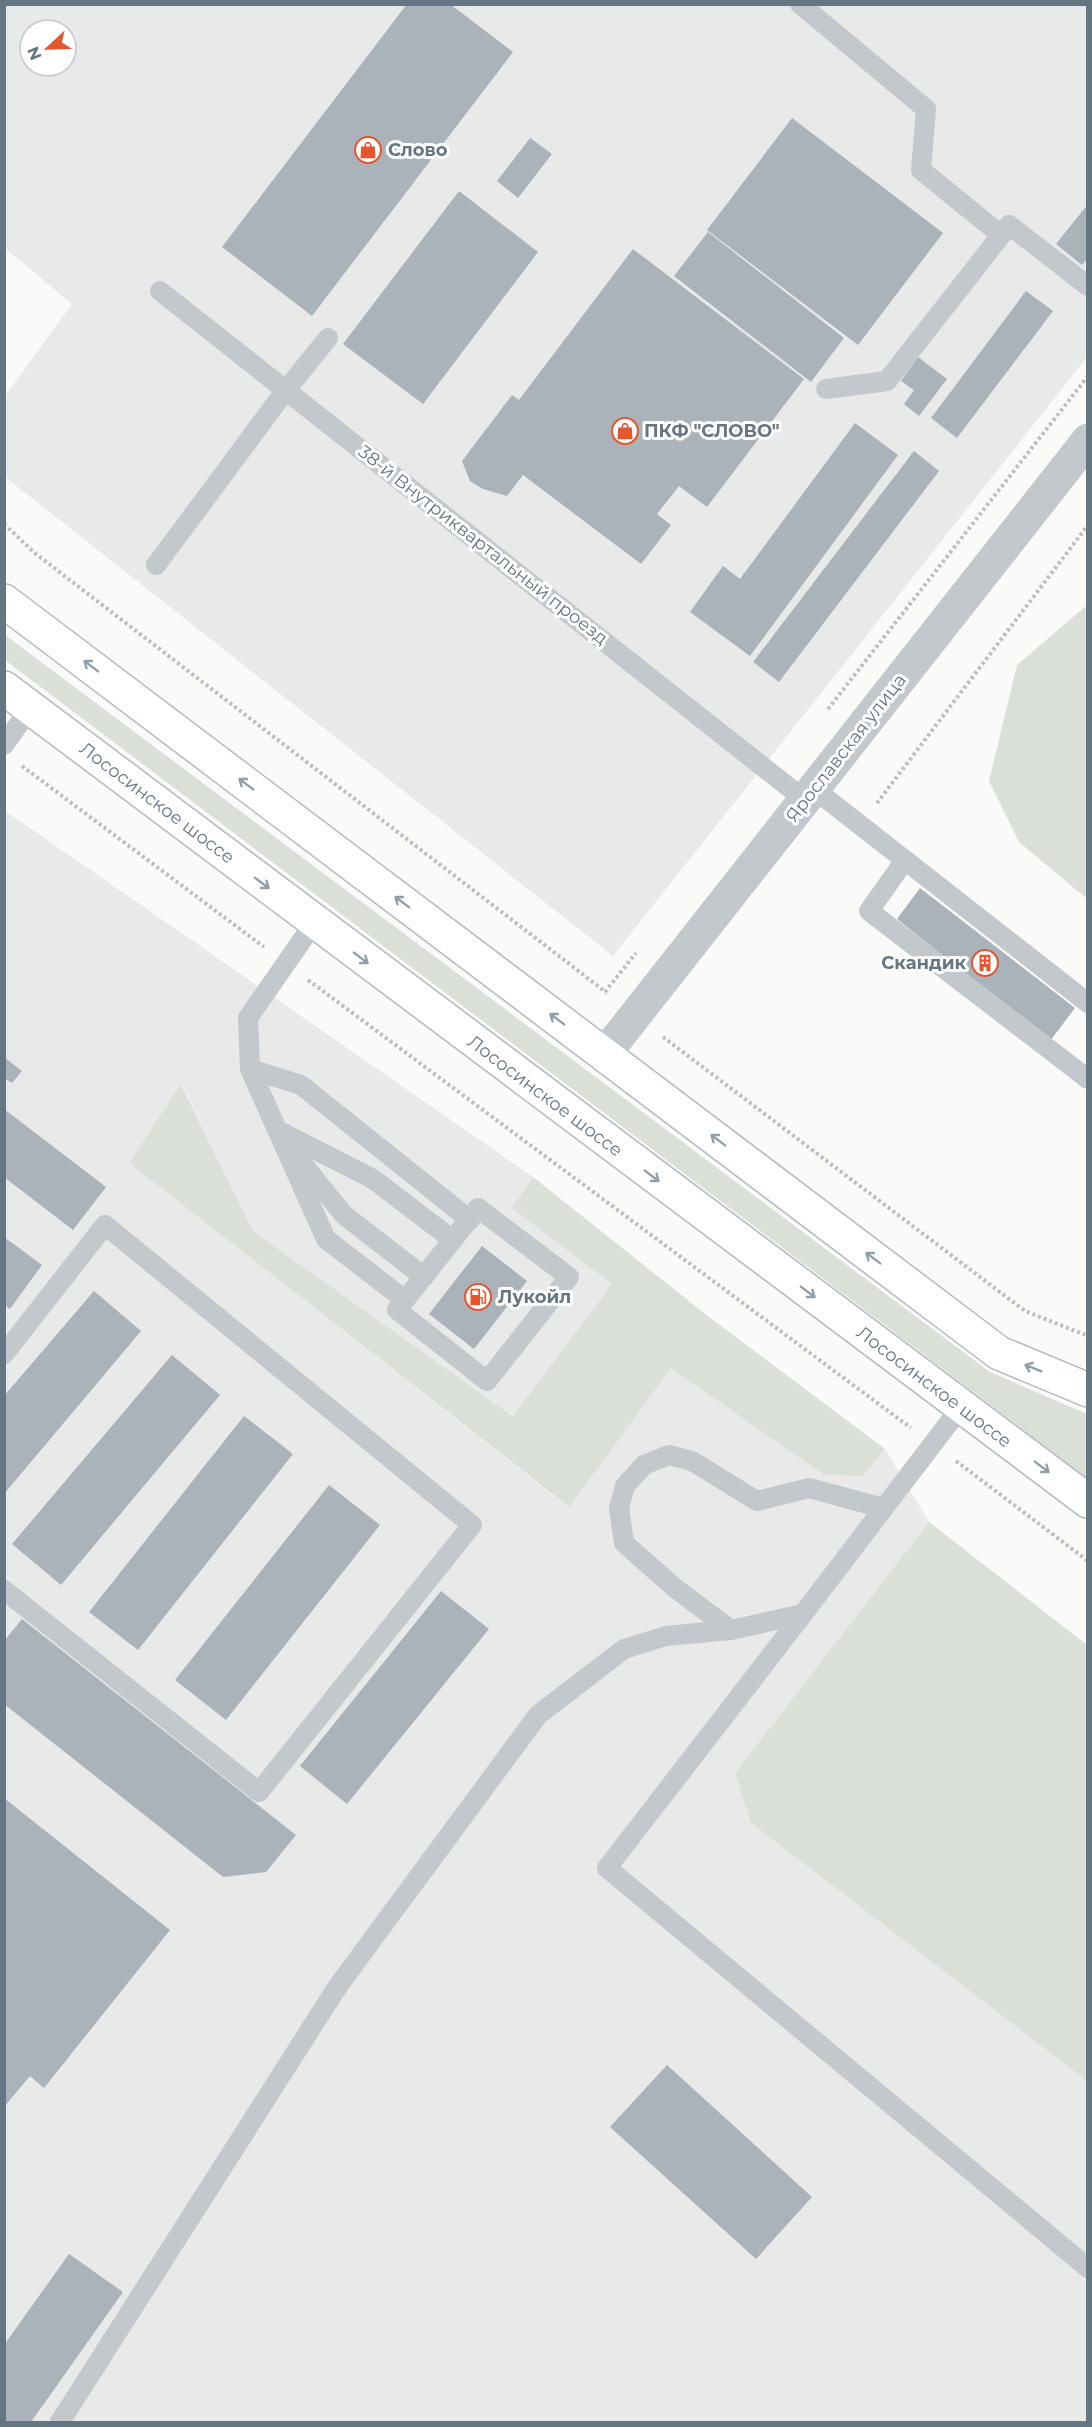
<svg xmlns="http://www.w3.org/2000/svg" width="1092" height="2427" font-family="Montserrat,sans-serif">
<rect width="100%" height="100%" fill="#fafaf8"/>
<path fill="#e8e9e9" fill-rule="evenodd" d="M4,5h1083v352l-474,599 -608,-479v-81l67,-92 -67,-56zM30,30h36v36h-36z
M4,810l529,367 -20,31 99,76 -98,132 -261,-185 -71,-147 -53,79 439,344 103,-140 153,108 39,1 22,-27 44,73 -194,251 16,50 336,258v341h-1082z"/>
<path fill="#dadfd7" d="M1087,605v294l-68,-57 -30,-61 28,-116z
M5,635l985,737 97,42v64l-1082,-818z
M181,1084l72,147 260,185 99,-132 -100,-76 21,-31 176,140 176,132 -22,27 -39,-1 -153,-107 -102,139 -440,-344z
M929,1522l158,123v436l-336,-258 -16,-50z"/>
<path fill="#aab3b9" d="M407,4h43l63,48 -201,264 -90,-69z
M792,118l151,115 -85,112 -151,-115z
M530,138l22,16 -34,44 -21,-17z
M459,191l79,61 -115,152 -80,-60z
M1088,204v54l-6,7 -26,-21z
M708,232l136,106 -33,44 -137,-106z
M633,249l171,130 -97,128 -28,-21 -22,28 14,11 -30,39 -118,-89 -16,21 -24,-7 -13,-8 -8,-20 50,-66 7,5z
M1026,291l27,20 -96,127 -26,-20z
M918,357l29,22 -28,37 -15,-12 10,-14 -13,-9z
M855,423l43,32 -148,201 -60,-44 33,-46 17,13z
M914,451l25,20 -160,211 -26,-20z
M920,888l155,120 -25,33 -153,-122z
M4,1057l18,14 -10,12 -8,-5z
M4,1109l102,78 -33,43 -69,-53z
M4,1237l38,28 -32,44 -6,-4z
M482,1246l45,35 -53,68 -45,-35z
M94,1291l47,40 -137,163v-98z
M172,1355l48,40 -159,190 -49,-41z
M244,1416l49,38 -155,196 -49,-38z
M329,1485l51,40 -154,195 -51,-40z
M441,1591l48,38 -142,175 -47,-38z
M22,1619l274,216 -30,37 -43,5 -219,-173v-63z
M4,1798l166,132 -126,158 -14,-12 -26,31z
M667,2065l145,132 -56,62 -146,-132z
M69,2254l54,38 -92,130h-27v-77z"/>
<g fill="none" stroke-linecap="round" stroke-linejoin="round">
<defs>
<path id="secondary" d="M4,601l995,752 89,37
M4,688l1084,813"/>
</defs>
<use href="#secondary" stroke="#b3babf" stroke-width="36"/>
<path stroke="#bbbfc2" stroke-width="4" stroke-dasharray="3 3" stroke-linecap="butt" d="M4,524l32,30 571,439
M828,709l260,-333
M22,766l242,181
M877,803l211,-278
M308,980l603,448
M605,992l31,-39
M663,1037l362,274 63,25
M956,1461l132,100"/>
<path stroke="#c3c8cc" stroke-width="20" d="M800,4l126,105 -5,61 80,65
M160,291l645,509
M826,389l61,-8 122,-156 79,61
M156,565l130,-175 42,-52
M4,745l27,-38
M814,789l274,214
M905,860l-36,51 219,168
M314,923l-66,95 2,51 76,170 79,61
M250,1069l51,16 169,135
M283,1133l90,46 80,61
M293,1152l51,63 80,62
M478,1208l91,69 -82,104 -90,-71z
M4,1354l101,-129 367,300 -213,267 -255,-202
M803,1614l-196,254 481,400
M731,1630l-56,-42 -51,-45 -5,-35 6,-22 19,-21 25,-10 23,6 65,40 52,-13 74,20
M60,2422l278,-436 200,-271 86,-66 42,-13 65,-6 72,-16 158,-207"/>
<path stroke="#c3c8cc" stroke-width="33" d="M604,1055l484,-615"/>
<use href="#secondary" stroke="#fff" stroke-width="33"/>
</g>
<defs><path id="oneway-shaft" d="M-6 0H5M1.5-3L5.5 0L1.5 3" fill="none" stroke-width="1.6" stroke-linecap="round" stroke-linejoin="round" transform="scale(1.5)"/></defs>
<g stroke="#939fa8">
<use href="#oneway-shaft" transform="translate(91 666) rotate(-143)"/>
<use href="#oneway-shaft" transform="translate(246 784) rotate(-143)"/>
<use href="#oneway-shaft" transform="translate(262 883) rotate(37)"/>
<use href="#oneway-shaft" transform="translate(402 902) rotate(-143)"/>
<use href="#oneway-shaft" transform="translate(361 958) rotate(37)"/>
<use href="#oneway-shaft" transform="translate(557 1019) rotate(-143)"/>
<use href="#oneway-shaft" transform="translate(718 1140) rotate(-143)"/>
<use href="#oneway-shaft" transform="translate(652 1176) rotate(37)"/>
<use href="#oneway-shaft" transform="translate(873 1258) rotate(-143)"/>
<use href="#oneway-shaft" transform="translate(808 1292) rotate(37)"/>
<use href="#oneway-shaft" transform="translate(1033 1368) rotate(-158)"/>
<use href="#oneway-shaft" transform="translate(1042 1467) rotate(37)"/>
</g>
<defs>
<symbol id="shop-ring" viewBox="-11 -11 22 22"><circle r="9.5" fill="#fff" stroke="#e4572e" stroke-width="1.5"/><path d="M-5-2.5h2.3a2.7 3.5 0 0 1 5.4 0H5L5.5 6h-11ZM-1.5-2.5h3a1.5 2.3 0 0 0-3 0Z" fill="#e4572e"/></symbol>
<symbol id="building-ring" viewBox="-11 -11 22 22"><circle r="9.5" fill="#fff" stroke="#e4572e" stroke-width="1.5"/><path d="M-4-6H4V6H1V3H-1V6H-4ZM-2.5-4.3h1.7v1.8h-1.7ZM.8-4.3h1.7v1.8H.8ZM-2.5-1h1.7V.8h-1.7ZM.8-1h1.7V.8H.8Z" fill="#e4572e"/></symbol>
<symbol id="fuel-ring" viewBox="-11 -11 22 22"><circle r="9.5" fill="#fff" stroke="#e4572e" stroke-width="1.5"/><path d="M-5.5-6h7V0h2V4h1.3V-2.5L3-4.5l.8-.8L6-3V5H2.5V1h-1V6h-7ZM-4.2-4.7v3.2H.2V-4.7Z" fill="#e4572e"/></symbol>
</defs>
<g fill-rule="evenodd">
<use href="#shop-ring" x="353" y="135" width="30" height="30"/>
<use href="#shop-ring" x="610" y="416" width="30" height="30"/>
<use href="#building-ring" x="970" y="948" width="30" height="30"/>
<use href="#fuel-ring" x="463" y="1282" width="30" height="30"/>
</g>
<g text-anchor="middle" stroke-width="6" stroke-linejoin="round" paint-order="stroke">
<g font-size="18" font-weight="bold" fill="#657683" stroke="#fff" text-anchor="start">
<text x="388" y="156">Слово</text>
<text x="644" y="437">ПКФ "СЛОВО"</text>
<text x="966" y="969" text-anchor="end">Скандик</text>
<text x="498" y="1303">Лукойл</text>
</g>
<g font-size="18" fill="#657683" stroke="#fff">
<text transform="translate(483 545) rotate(38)" y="6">38-й Внутриквартальный проезд</text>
<text transform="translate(846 748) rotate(-52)" y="6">Ярославская улица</text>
<text transform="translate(157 803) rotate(37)" y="6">Лососинское шоссе</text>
<text transform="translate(545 1096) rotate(37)" y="6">Лососинское шоссе</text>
<text transform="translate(934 1387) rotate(37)" y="6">Лососинское шоссе</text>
</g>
</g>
<rect width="1092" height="2427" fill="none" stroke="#657683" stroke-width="12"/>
<g transform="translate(48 48) rotate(248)"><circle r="28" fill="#ffffff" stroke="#c1c8cd" stroke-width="1.5"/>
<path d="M0-4.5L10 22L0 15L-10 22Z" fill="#e4572e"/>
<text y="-9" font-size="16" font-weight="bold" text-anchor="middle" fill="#657683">N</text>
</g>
</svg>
